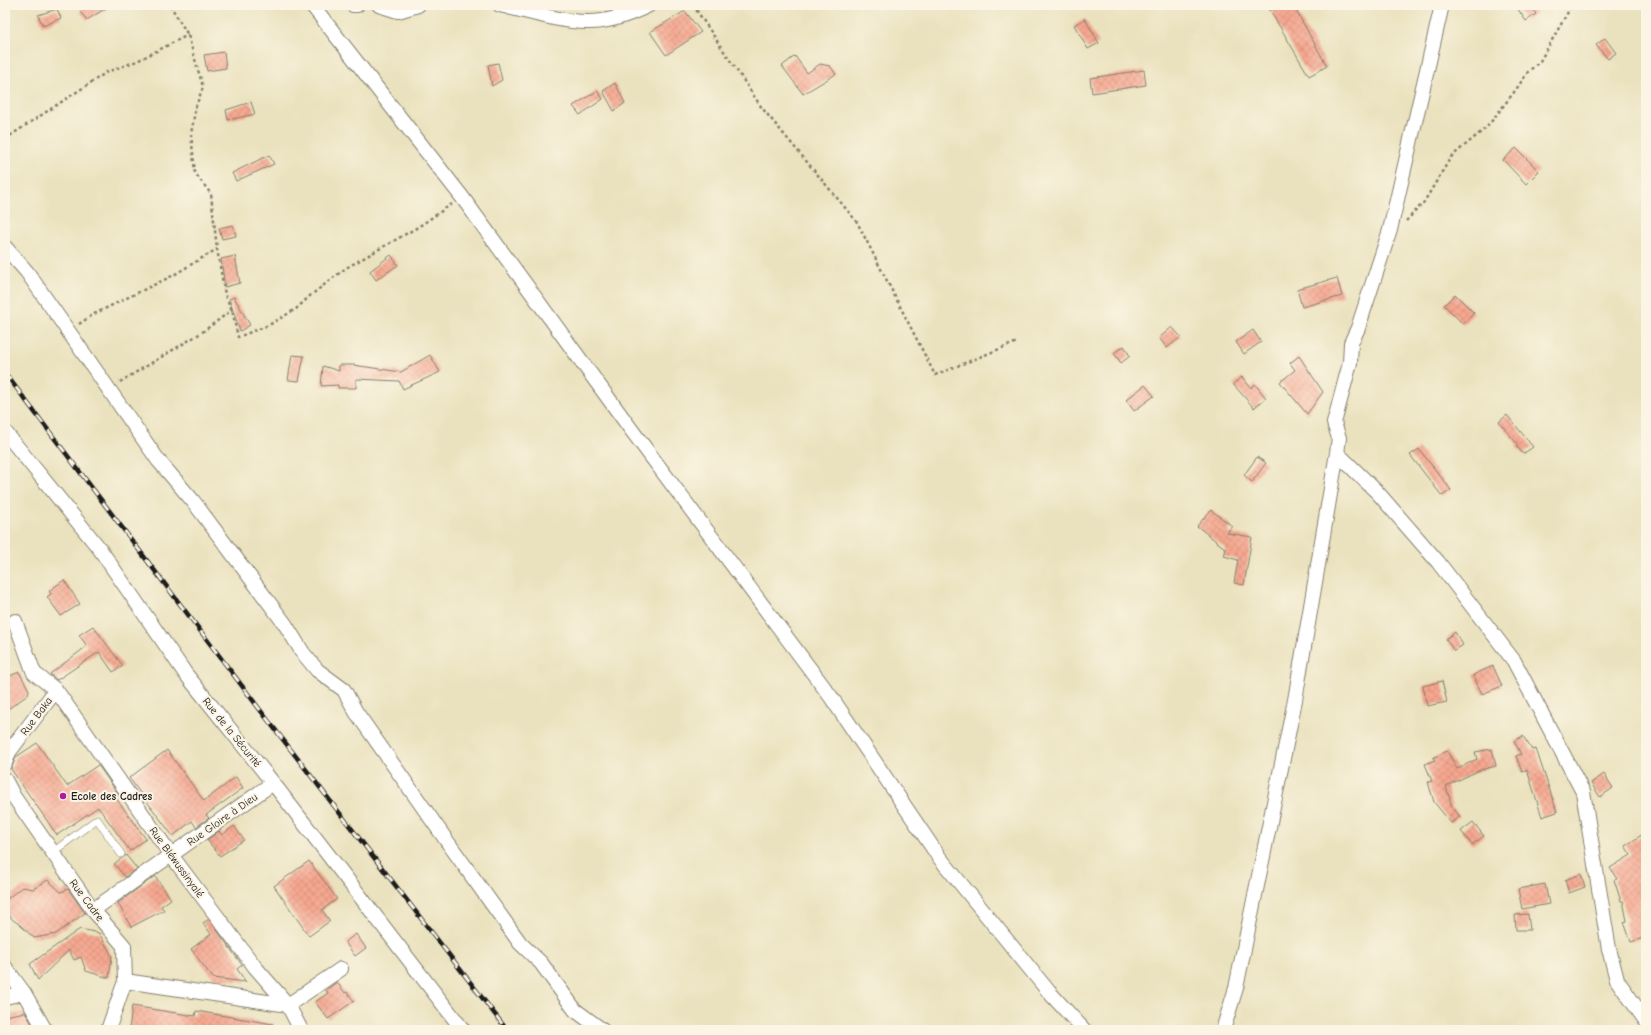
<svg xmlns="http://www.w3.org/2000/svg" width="1651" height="1035" font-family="'Comic Neue',sans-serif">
<defs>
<pattern id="building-cross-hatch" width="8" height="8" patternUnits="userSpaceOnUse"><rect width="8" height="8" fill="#f6a790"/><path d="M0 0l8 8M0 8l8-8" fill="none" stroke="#d28f7c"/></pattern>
</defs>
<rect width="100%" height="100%" fill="#fcf5e5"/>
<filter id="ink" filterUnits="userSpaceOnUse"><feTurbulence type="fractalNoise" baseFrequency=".025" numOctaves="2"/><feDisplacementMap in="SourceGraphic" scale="8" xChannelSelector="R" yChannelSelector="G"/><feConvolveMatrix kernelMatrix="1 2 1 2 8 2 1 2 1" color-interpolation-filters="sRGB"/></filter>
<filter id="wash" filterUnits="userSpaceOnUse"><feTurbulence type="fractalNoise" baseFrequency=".012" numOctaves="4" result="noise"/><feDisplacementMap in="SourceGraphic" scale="16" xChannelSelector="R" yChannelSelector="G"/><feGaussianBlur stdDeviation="0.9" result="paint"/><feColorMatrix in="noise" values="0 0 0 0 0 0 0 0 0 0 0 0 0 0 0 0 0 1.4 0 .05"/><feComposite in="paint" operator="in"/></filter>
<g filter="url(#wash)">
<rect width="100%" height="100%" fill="#eae2be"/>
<g id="blocks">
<path fill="url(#building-cross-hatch)" d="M90,5h21l-24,15 -7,-8z
M1267,5h26l34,61 -18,10z
M1515,5h15l6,9 -10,7z
M57,9l4,9 -18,8 -5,-11z
M685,11l16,21 -35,23 -16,-23z
M1085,19l14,24 -11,6 -14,-24z
M1605,38l11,15 -8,6 -12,-14z
M224,52l2,16 -19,3 -3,-16z
M795,56l12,17 13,-9 10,2 6,8 -33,20 -21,-28z
M498,63l4,17 -10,6 -4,-21z
M1144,70l2,15 -54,8 -2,-15z
M615,83l10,20 -11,8 -11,-20z
M597,91l6,8 -23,16 -7,-9z
M251,102l4,12 -27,6 -2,-10z
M1516,148l23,23 -13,13 -23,-24z
M269,155l5,9 -38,17 -4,-8z
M233,225l3,11 -14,3 -3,-11z
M391,255l7,10 -22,15 -6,-9z
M235,256l5,27 -15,4 -4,-28z
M1337,278l5,18 -40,11 -5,-18z
M1455,294l19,19 -11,11 -19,-19z
M234,297l16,28 -10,6 -11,-32z
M1172,327l9,10 -14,11 -8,-10z
M1253,330l8,12 -17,12 -8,-12z
M1124,346l6,10 -9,7 -7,-10z
M292,355l12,1 -5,25 -11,-1z
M430,355l10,17 -37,17 -4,-8 -43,-2v9h-18v-3l-17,1 2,-20 16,5v-6h14l48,7z
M1299,356l24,36 -16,22 -27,-32 15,-12 -5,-7z
M1242,377l9,11 4,-4 11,14 -12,10 -21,-24z
M1145,385l9,11 -20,15 -8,-11z
M1507,415l26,32 -10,7 -7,-8 2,-1 -19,-23z
M1419,449l32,41 -9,6 -32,-41z
M1257,457l9,6 -14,19 -8,-7z
M1211,510l21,16 -5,7 25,4 -8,48 -10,-2 4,-23 -14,-4 2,-7 -29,-23z
M64,580l16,24 -19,12 -14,-19 4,-3 -2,-3z
M93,626l30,40 -10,6 -14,-20 -42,28 -7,-6 37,-28 -8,-11z
M1455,632l8,13 -9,6 -8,-12z
M1493,666l9,20 -20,8 -9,-19z
M19,672l10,18 -1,5 -23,16v-33z
M1442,681l5,21 -20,4 -4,-20z
M1523,736l9,14 4,-1 21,63 -15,5 -15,-47 -5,2 -6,-16 5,-2 -7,-13z
M37,743l30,43 31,-21 21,30 -4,2 31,42 -16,12 -32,-44 -41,28 -46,-66 5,-12z
M1492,749l4,17 -16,4 -34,16 6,21 8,9 -9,7 -17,-21 -6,-20 4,-1 -7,-17 10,-4 -2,-2 14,-7 10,18 20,-10 -2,-7z
M167,750l37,51 32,-24 7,11 -37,27 3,3 -13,9 -4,-6 -19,15 -44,-58z
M1604,774l9,14 -13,9 -9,-14z
M1473,822l11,14 -12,9 -11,-14z
M234,826l10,14 -24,16 -13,-16 12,-9 3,4z
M1646,832v105l-15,5 -7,-20 3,-1 -4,-20h-2l-7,-21 3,-1 -7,-11 21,-13 -6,-9z
M126,855l11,14 -12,8 -11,-13z
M309,861l28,38 -15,11 8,11 -21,15 -35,-50z
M1581,874l4,13 -16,6 -4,-13z
M155,876l16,23 -10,7 3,4 -33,17 -13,-24z
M48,880l13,12 7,-3 17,24 -29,21 -22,4 -15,-14 -6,-4 -8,-10v-4l2,-7 15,-12 11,2z
M1545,884l4,20 -27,5 -4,-20z
M1528,914l2,16h-14l-1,-15z
M209,919l33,46 -5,4 9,13 -33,-4 -22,-29 20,-15 -8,-11z
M80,929l19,4 13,23 -3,22 -23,-7 -5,-14 -7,3 -5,-10 -31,30 -8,-16z
M356,934l10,14 -11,8 -10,-14z
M337,982l8,11 2,-1 7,9 -26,18 -13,-17 13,-9 -2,-3z
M132,1006l63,10 1,-5 77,13v6h-144z
M25,1012l8,14 -4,1 1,3h-25v-14z"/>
</g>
</g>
<g filter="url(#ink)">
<use href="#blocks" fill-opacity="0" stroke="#837f6d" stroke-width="1"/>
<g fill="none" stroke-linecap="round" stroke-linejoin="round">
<defs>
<path id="service" d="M53,852l44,-33 24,35"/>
<path id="minor" d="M312,5l150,192 168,231 201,269 108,160 110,135 35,38
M353,5h4
M379,5l19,6 20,-6
M500,5c25,6 65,18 89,17 20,0 42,-8 60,-17
M5,247l22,25 131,188 35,41 92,123 18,29 14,17 27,20 12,22 93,132 71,99 21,20 34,47 27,20
M5,432l94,116 86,125 88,110 190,247
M1337,453l41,40 60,69 76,99 69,131 26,157 8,31 29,41
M15,621l19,52 22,17 115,165 84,112 33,38 13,25
M5,763l4,-11 47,-62
M5,780l9,17 79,113 31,36 1,35 -17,49
M93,910l180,-127
M5,967l19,26 21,37
M125,981l163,24 53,-36
M5,997l19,-4
M1223,1030l13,-42 59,-288 42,-247 2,-15 -5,-15 16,-60 1,-20 7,-15 32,-98 52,-225"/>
</defs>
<use href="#service" stroke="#837f6d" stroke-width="8"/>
<use href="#minor" stroke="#837f6d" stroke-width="16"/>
<path stroke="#837f6d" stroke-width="2.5" stroke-dasharray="3 3" stroke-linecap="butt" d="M170,5l18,30 15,52 -7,19 -5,28 4,39 16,21 6,55 8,46 7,15 6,27 31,-12 27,-16 15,-14 35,-27 72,-41 34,-23
M693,5l69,103 95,114 78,153 82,-33
M5,139l102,-67 30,-11 51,-26
M1406,221l18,-19 27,-45 36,-30 28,-36 13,-19 12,-11 32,-56
M79,324l15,-10 78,-38 45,-27
M120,382l81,-49 31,-23"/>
<use href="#service" stroke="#fff" stroke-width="7"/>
<use href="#minor" stroke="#fff" stroke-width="14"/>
<defs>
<path id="rail" d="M5,373l259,342 243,315"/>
</defs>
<use href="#rail" stroke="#1c1c1c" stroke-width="4.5"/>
<use href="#rail" stroke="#fcf5e5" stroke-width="3" stroke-dasharray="9" stroke-linecap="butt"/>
</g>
</g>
<circle fill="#b5179e" stroke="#fcf5e5" stroke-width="1.5" cx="63" cy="796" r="4"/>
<g text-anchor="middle" stroke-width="4" stroke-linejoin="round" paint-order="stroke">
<g font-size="11" fill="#1c1c1c" stroke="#fcf5e5">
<text transform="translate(36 716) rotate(-53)" y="4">Rue Baka</text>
<text transform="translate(232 732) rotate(51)" y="4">Rue de la Sécurité</text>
<text transform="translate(222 819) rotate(-35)" y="4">Rue Gloire à Dieu</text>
<text transform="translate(177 862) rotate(54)" y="4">Rue Bléwussinyalé</text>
<text transform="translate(87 900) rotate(53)" y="4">Rue Cadre</text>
</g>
<g font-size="11" font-weight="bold" fill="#1c1c1c" stroke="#fcf5e5" text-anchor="start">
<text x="71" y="800">Ecole des Cadres</text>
</g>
</g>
<rect width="1651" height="1035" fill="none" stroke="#fcf5e5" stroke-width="20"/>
</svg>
